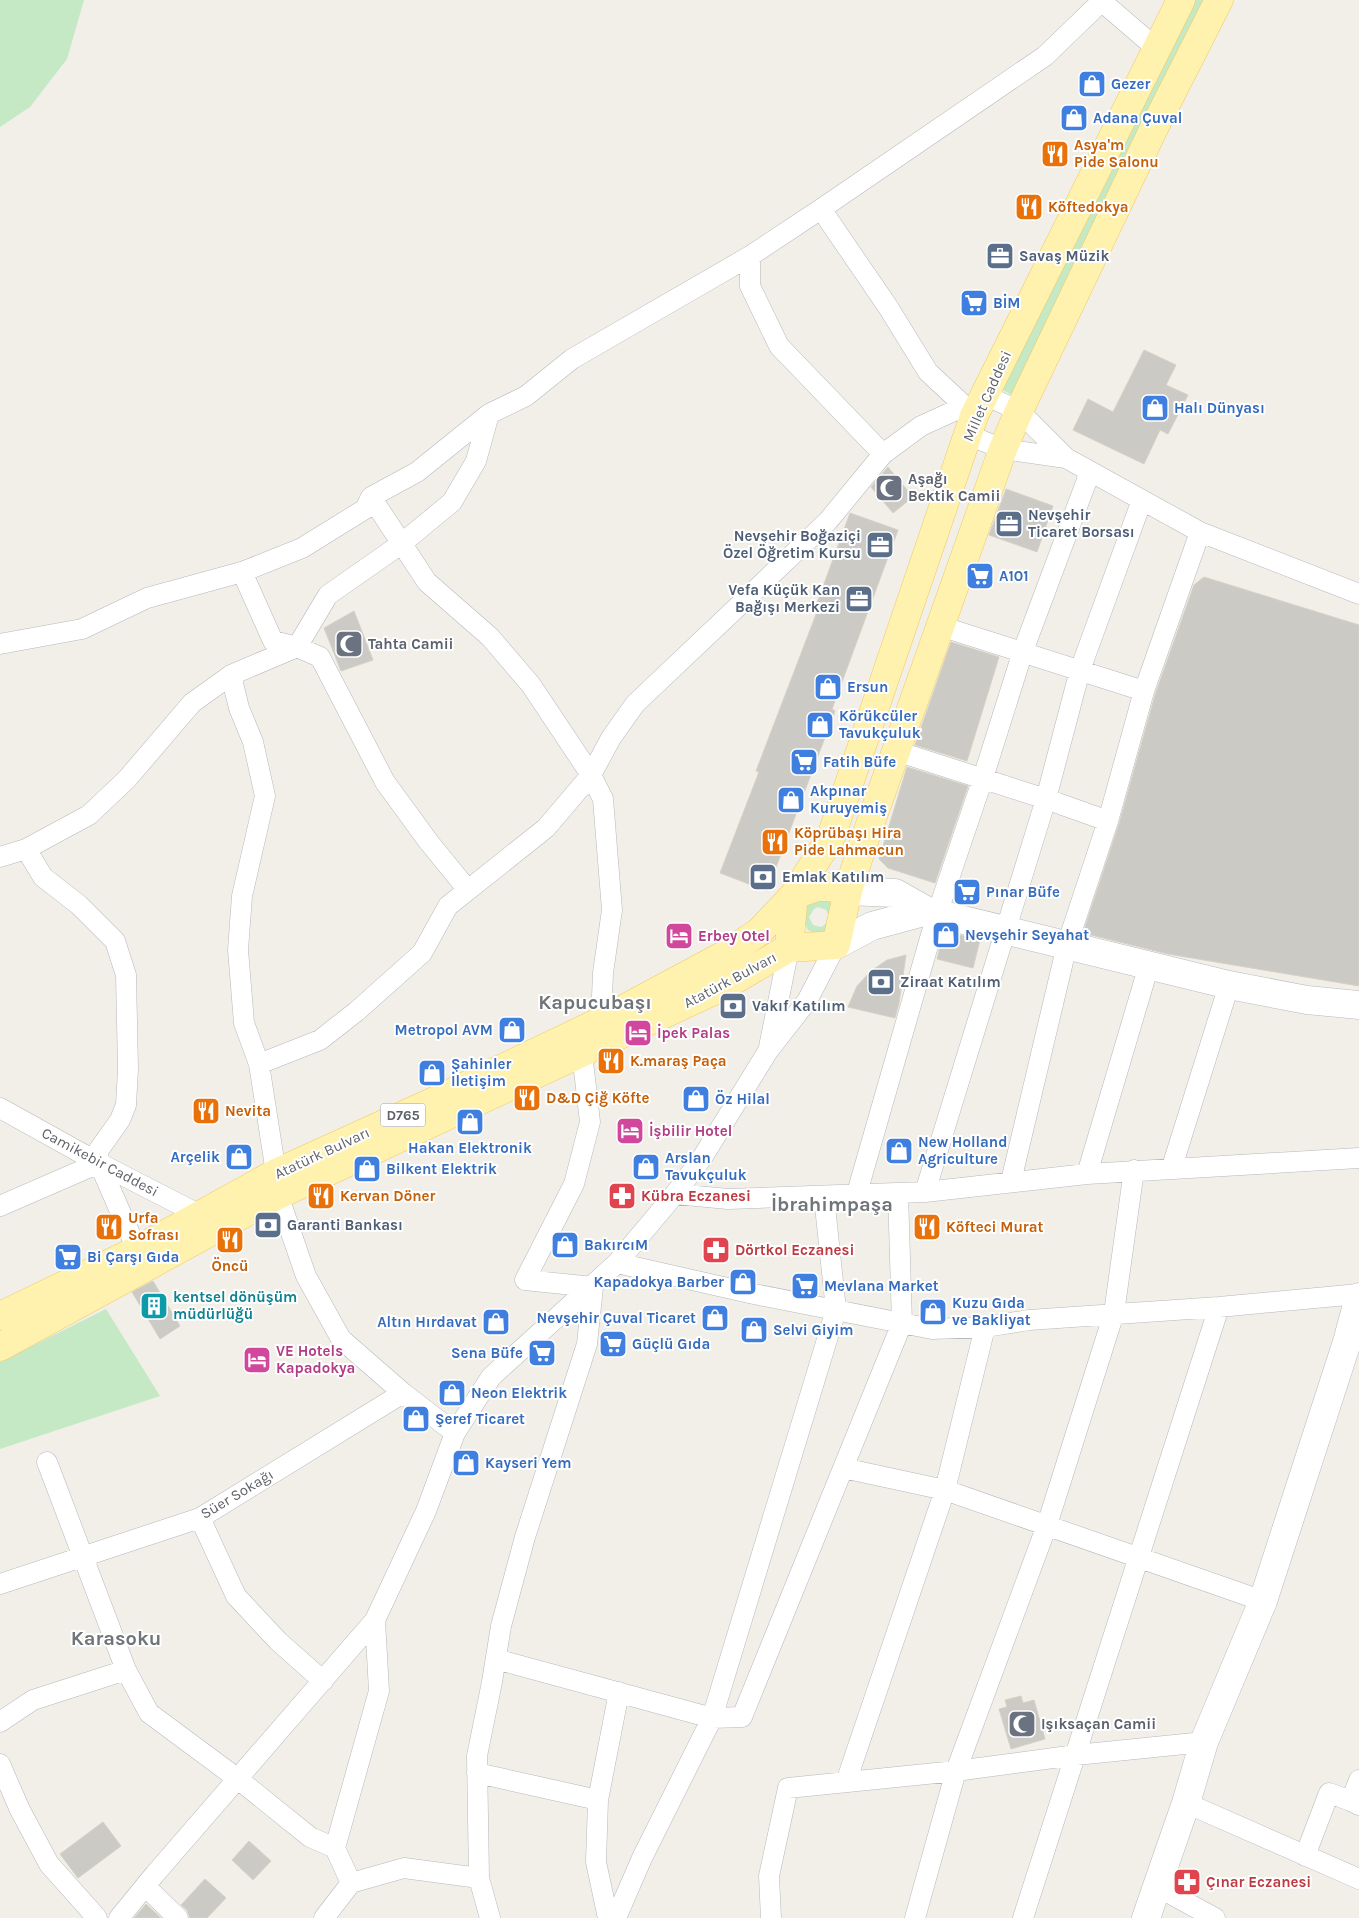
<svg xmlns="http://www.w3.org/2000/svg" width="1359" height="1918" font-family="Karla,sans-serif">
<rect width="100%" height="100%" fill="#f1efe8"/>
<path fill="#c5e8c5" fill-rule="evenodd" d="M0,0h84l-17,59 -37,48 -30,20z
M1190,0h15l-191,396 -15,-8z
M815,899c36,-3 25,49 -7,31l-6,-12 3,-12zM818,907l8,3c5,7 3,13 -5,17l-8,-2 -4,-8 5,-8z
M106,1309l54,87 -160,53v-87z"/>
<path fill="#cccac5" stroke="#d6d1c6" d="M1144,350l32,15 -10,20 22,10 -20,39 -8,-4 -16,34 -71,-34 15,-31 25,13z
M888,467l25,30 -20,16 -22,-26z
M1006,489l47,17 -16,46 -48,-17z
M850,513l48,17 -66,179 3,2 -68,180 -47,-18 39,-101 -3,-1 64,-167 -3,-1z
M1204,577l155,48v361l-191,-32 -85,-21 36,-109 36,-129 39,-110z
M354,611l19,49 -32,11 -17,-43z
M951,642l48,15 -32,104 -52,-16z
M907,767l61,19 -33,97 -47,-15 -9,-9z
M944,931l36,9 -7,28 -36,-9z
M906,955l-7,48 -4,15 -47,-11 9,-21 14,-15 16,-11z
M153,1281l27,45 -20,13 -28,-47z
M1021,1696l2,7 11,-3 11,39 -34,10 -12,-40 8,-2 -2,-7z
M103,1822l18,24 -43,32 -18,-24z
M249,1841l22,20 -18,19 -21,-20z
M205,1879l21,19 -19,20h-17l-3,-8 -6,-5z
M146,1904l15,14h-27z"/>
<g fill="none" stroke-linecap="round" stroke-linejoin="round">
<defs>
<path id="street" d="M1100,0l56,48
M821,209l67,98 40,65 45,42
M750,256v30l29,60 104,108
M985,395l34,16 47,47 134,74 159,62
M968,435l35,14 63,9
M371,497l56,85 63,55 41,48 60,90 12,24 9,111 -9,63 -2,48
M242,572l31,69 24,6 23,10 65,125 43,59 39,48
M940,626l204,65
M0,644l82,-15 65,-31 95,-26 60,-24 63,-39 6,-12 46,-25 72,-58 37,-18 46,-37 178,-103 71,-47 224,-153 56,-54
M231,675l8,33 14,34 12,54 -23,100 -4,54 6,73 15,41 17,109
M896,751l150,48 62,22
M26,849l17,28 36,28 36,36 11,34 2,94 -2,36 -6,15 -22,31 1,12 38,87
M0,857l26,-8 63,-34 38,-36 65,-76 39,-28 66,-28 31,-52 73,-51 51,-42 24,-41 13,-47
M769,1047l20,-99
M582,1053l8,69 -16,62 -49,96 68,7
M259,1064l61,-24 37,-29 65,-58 26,-47 98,-78 45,-53 20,-37 24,-34 193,-183 55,-67 38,-28 44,-20
M0,1108l99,55 101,52
M1172,1167l57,-182
M1087,1174l62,-209
M1011,1181l56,-236 41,-124 36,-130 56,-159
M925,1192l121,-393 34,-129 62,-170
M857,1193l80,-279 46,-136 40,-127 67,-179
M675,1194l53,5 197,-7 162,-18 272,-16
M278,1195l28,81 35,63 62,54 52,40
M0,1206l99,-43
M617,1263l137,31 178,35 53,-2 44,-7 190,-13 140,-13
M47,1462l79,208 23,43 89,66 72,58 25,11
M843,1468l102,22 318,111
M200,1518l36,78 42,45 45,40
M0,1584l200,-66 203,-125
M496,1659l216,59 30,-1 160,-394 -4,-130
M0,1722l33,-22 93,-30
M0,1764l20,46 29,54 48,54
M477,1773l121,27
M1359,1780l-8,21 8,4
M846,1782l99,-292 40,-163
M1186,1803l173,76
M1305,1856l24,-63 22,8
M351,1883l-16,-35 44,-157 -4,-71
M145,1886l33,32
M1156,1886l59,32
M119,1918l36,-44 220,-254 51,-109 29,-78 36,-56 126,-114 58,-69 27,-36 66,-107 39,-50 29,-56
M324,1918l27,-35 53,-15 75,10
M490,1918l-11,-40 -2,-122 15,-74 9,-56 24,-89 62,-193 6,-57
M608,1918l-12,-56 2,-62 21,-108
M616,1918l26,-60 70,-140 124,-408 -12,-113
M771,1918l-2,-42 19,-88 168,-17 120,-16 128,-13
M915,1918l41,-147 91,-246 67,-212 20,-143
M1023,1918l196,-611"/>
<path id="secondary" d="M848,891l47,2 32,18 302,74 78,15 52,5
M836,945l36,-19 55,-15
M1146,1918l40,-115 18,-61 59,-141 84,-259 12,-45"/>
<path id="primary" d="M789,948l5,-53 37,-58 143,-421 207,-416
M0,1316l137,-66 139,-77 154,-70 171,-82 125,-67 33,-22 35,-37 23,-8h12l19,4
M0,1347l278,-152 446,-209 65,-38 47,-3 12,-54 13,-41 142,-401 16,-38 136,-285 64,-126"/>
</defs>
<use href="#street" stroke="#b5b8bc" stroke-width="21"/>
<use href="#secondary" stroke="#b6babf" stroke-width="29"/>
<use href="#primary" stroke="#f2c960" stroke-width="29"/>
<use href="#street" stroke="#fff" stroke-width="20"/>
<use href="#secondary" stroke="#fff" stroke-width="28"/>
<use href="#primary" stroke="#fff2af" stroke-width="28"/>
</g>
<defs>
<symbol id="shop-square" viewBox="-11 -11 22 22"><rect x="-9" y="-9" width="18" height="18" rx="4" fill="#3f7fe0" stroke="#fff"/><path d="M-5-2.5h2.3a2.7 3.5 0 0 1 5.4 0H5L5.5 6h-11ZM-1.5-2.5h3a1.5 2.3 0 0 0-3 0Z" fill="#fff"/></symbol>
<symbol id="restaurant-square" viewBox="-11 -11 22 22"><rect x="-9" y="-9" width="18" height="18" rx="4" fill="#e8710a" stroke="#fff"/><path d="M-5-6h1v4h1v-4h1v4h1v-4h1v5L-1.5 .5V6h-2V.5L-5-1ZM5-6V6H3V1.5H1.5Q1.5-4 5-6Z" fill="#fff"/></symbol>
<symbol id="office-square" viewBox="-11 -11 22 22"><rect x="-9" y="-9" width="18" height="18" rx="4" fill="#5c6f8a" stroke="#fff"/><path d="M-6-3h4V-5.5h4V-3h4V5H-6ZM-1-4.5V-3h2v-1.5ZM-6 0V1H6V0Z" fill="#fff"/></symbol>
<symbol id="supermarket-square" viewBox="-11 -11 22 22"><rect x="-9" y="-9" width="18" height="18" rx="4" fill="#3f7fe0" stroke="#fff"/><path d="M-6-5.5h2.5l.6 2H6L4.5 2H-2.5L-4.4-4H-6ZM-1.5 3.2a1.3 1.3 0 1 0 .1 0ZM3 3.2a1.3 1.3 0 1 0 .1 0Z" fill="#fff"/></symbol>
<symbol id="mosque-square" viewBox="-11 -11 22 22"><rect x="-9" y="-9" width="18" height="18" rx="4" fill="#6b7280" stroke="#fff"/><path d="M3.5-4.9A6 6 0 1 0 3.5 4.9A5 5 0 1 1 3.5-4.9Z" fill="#fff"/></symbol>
<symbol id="bank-square" viewBox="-11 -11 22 22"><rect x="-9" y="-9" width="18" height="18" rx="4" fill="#5c6f8a" stroke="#fff"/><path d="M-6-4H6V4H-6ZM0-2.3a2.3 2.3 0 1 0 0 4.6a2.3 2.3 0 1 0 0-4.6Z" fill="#fff"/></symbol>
<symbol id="hotel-square" viewBox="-11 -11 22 22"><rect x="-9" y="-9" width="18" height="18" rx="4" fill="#d1479c" stroke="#fff"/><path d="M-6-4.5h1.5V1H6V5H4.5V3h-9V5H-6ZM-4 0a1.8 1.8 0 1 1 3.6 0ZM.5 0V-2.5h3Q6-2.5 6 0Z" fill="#fff"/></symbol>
<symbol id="pharmacy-square" viewBox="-11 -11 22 22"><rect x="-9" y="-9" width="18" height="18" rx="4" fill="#e0444e" stroke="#fff"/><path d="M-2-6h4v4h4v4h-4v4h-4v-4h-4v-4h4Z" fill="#fff"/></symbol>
<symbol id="building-square" viewBox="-11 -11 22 22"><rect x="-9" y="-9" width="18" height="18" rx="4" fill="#0f9aa8" stroke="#fff"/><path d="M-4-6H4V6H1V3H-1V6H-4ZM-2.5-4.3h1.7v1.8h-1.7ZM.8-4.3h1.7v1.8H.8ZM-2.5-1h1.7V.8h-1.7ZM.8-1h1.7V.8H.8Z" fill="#fff"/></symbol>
</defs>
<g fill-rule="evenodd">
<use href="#shop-square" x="1076" y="68" width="32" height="32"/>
<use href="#shop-square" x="1058" y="102" width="32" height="32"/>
<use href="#restaurant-square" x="1039" y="138" width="32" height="32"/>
<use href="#restaurant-square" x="1013" y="191" width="32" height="32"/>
<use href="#office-square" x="984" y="240" width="32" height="32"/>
<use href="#supermarket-square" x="958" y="287" width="32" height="32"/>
<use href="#shop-square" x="1139" y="392" width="32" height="32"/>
<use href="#mosque-square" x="873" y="472" width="32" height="32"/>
<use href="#office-square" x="993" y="508" width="32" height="32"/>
<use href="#office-square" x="864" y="529" width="32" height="32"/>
<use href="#supermarket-square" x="964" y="560" width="32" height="32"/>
<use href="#office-square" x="843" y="583" width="32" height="32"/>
<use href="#mosque-square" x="333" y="628" width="32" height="32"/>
<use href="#shop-square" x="812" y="671" width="32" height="32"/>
<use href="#shop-square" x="804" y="709" width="32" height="32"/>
<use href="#supermarket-square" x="788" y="746" width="32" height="32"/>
<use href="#shop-square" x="775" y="784" width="32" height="32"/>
<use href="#restaurant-square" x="759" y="826" width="32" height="32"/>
<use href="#bank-square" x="747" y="861" width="32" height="32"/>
<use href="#supermarket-square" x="951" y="876" width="32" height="32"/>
<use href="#shop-square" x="930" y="919" width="32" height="32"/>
<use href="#hotel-square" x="663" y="920" width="32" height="32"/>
<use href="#bank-square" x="865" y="966" width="32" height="32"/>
<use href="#bank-square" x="717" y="990" width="32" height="32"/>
<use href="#shop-square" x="496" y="1014" width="32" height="32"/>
<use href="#hotel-square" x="622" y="1017" width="32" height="32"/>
<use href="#restaurant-square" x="595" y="1045" width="32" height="32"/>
<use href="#shop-square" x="416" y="1057" width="32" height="32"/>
<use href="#restaurant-square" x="511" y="1082" width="32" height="32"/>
<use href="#shop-square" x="680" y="1083" width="32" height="32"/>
<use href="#restaurant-square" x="190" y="1095" width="32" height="32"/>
<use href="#shop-square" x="454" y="1106" width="32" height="32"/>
<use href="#hotel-square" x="614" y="1115" width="32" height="32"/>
<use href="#shop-square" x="883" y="1135" width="32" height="32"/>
<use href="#shop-square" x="223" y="1141" width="32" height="32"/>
<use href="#shop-square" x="630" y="1151" width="32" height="32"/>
<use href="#shop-square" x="351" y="1153" width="32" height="32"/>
<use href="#restaurant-square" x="305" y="1180" width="32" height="32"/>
<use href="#pharmacy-square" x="606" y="1180" width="32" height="32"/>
<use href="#bank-square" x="252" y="1209" width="32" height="32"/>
<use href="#restaurant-square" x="93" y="1211" width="32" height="32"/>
<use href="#restaurant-square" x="911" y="1211" width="32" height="32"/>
<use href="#restaurant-square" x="214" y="1224" width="32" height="32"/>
<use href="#shop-square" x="549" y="1229" width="32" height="32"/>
<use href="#pharmacy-square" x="700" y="1234" width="32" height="32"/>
<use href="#supermarket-square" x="52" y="1241" width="32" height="32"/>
<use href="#shop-square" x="727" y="1266" width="32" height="32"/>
<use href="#supermarket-square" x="789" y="1270" width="32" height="32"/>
<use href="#building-square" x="138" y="1290" width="32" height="32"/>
<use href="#shop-square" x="917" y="1296" width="32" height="32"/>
<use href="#shop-square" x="699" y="1302" width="32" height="32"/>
<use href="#shop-square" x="480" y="1306" width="32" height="32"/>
<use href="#shop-square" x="738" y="1314" width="32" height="32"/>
<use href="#supermarket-square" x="597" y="1328" width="32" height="32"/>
<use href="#supermarket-square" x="526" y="1337" width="32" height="32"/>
<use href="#hotel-square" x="241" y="1344" width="32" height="32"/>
<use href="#shop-square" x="436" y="1377" width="32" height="32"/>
<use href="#shop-square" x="400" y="1403" width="32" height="32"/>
<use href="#shop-square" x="450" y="1447" width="32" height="32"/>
<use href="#mosque-square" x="1006" y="1708" width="32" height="32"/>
<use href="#pharmacy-square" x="1171" y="1866" width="32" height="32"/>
</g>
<g text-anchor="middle" stroke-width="4" stroke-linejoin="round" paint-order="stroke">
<rect fill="#fff" stroke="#8f9295" stroke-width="1" x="380.5" y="1103.5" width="45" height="23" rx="4"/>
<g font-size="14" font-weight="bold" fill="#5f6368">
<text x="403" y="1120">D765</text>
</g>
<g font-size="15" font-weight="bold" fill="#366cbe" stroke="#fff" text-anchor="start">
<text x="1111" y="89">Gezer</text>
<text x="1093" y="123">Adana Çuval</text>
<text x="993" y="308">BİM</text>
<text x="1174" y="413">Halı Dünyası</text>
<text x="999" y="581">A101</text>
<text x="847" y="692">Ersun</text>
<text x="839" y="721">Körükcüler<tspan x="839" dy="17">Tavukçuluk</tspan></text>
<text x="823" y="767">Fatih Büfe</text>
<text x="810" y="796">Akpınar<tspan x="810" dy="17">Kuruyemiş</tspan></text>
<text x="986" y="897">Pınar Büfe</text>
<text x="965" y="940">Nevşehir Seyahat</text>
<text x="493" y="1035" text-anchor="end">Metropol AVM</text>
<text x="451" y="1069">Şahinler<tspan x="451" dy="17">İletişim</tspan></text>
<text x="715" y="1104">Öz Hilal</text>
<text x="918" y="1147">New Holland<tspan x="918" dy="17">Agriculture</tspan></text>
<text x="470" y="1153" text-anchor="middle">Hakan Elektronik</text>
<text x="220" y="1162" text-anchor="end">Arçelik</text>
<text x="665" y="1163">Arslan<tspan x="665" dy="17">Tavukçuluk</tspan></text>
<text x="386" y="1174">Bilkent Elektrik</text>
<text x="584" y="1250">BakırcıM</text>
<text x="87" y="1262">Bi Çarşı Gıda</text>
<text x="724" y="1287" text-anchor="end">Kapadokya Barber</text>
<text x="824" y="1291">Mevlana Market</text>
<text x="952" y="1308">Kuzu Gıda<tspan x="952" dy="17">ve Bakliyat</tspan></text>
<text x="696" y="1323" text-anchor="end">Nevşehir Çuval Ticaret</text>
<text x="477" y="1327" text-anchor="end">Altın Hırdavat</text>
<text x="773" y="1335">Selvi Giyim</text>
<text x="632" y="1349">Güçlü Gıda</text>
<text x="523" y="1358" text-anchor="end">Sena Büfe</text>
<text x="471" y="1398">Neon Elektrik</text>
<text x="435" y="1424">Şeref Ticaret</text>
<text x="485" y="1468">Kayseri Yem</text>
</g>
<g font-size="15" font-weight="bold" fill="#c56008" stroke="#fff" text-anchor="start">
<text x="1074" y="150">Asya'm<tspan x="1074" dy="17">Pide Salonu</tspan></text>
<text x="1048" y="212">Köftedokya</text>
<text x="794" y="838">Köprübaşı Hira<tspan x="794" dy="17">Pide Lahmacun</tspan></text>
<text x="630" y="1066">K.maraş Paça</text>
<text x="546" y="1103">D&amp;D Çiğ Köfte</text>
<text x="225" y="1116">Nevita</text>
<text x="340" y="1201">Kervan Döner</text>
<text x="128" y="1223">Urfa<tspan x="128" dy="17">Sofrası</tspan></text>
<text x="946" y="1232">Köfteci Murat</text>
<text x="230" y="1271" text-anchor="middle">Öncü</text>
</g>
<g font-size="15" font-weight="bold" fill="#4e5e75" stroke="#fff" text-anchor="start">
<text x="1019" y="261">Savaş Müzik</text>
<text x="1028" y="520">Nevşehir<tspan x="1028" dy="17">Ticaret Borsası</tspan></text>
<text x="861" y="541" text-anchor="end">Nevşehir Boğaziçi<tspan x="861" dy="17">Özel Öğretim Kursu</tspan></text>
<text x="840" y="595" text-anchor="end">Vefa Küçük Kan<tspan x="840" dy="17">Bağışı Merkezi</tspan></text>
<text x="782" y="882">Emlak Katılım</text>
<text x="900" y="987">Ziraat Katılım</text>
<text x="752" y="1011">Vakıf Katılım</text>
<text x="287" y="1230">Garanti Bankası</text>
</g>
<g font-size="15" fill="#5f6368" stroke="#fff">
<text transform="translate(987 396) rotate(-66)" y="5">Millet Caddesi</text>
<text transform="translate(730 980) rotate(-28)" y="5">Atatürk Bulvarı</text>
<text transform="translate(322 1153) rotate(-25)" y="5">Atatürk Bulvarı</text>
<text transform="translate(100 1162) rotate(28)" y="5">Camikebir Caddesi</text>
<text transform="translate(237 1494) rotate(-31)" y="5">Süer Sokağı</text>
</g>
<g font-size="15" font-weight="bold" fill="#5b616d" stroke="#fff" text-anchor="start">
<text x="908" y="484">Aşağı<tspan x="908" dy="17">Bektik Camii</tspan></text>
<text x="368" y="649">Tahta Camii</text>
<text x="1041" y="1729">Işıksaçan Camii</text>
</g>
<g font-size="15" font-weight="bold" fill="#b23c85" stroke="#fff" text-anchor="start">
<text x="698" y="941">Erbey Otel</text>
<text x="657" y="1038">İpek Palas</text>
<text x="649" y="1136">İşbilir Hotel</text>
<text x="276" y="1356">VE Hotels<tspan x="276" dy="17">Kapadokya</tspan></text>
</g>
<g font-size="15" font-weight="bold" fill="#be3a42" stroke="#fff" text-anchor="start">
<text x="641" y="1201">Kübra Eczanesi</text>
<text x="735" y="1255">Dörtkol Eczanesi</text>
<text x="1206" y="1887">Çınar Eczanesi</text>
</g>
<g font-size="15" font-weight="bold" fill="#0d838f" stroke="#fff" text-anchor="start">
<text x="173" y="1302">kentsel dönüşüm<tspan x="173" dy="17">müdürlüğü</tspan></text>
</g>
<g font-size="20" font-weight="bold" fill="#70757a" stroke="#fff">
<text x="595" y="1009">Kapucubaşı</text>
<text x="832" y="1211">İbrahimpaşa</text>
<text x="116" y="1645">Karasoku</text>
</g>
</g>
</svg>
